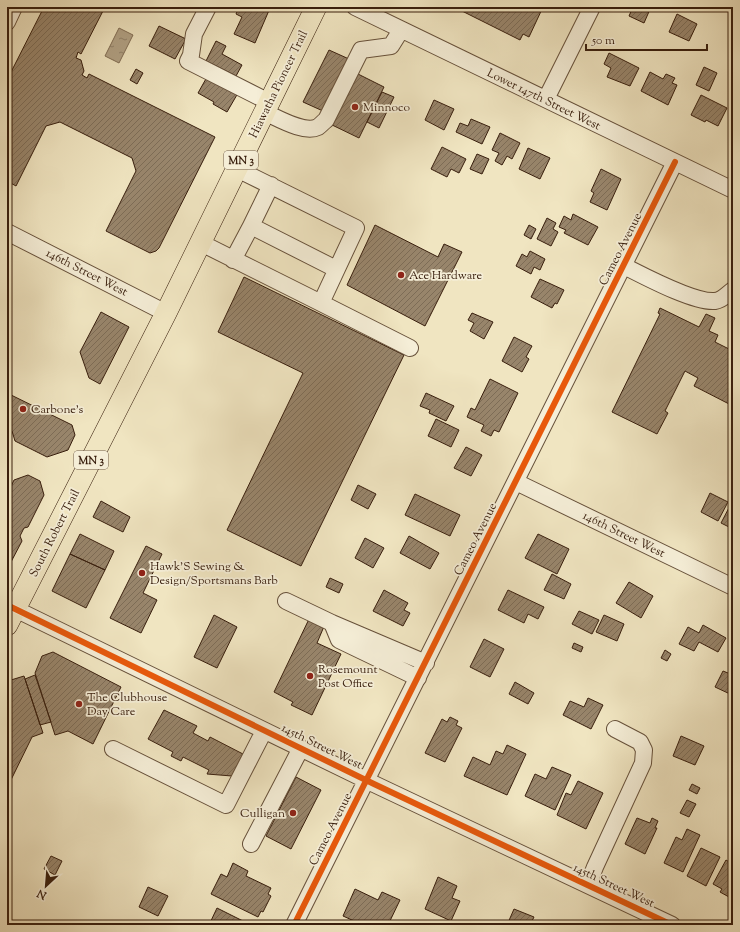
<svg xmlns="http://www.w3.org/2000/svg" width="740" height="932" font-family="'Sorts Mill Goudy',serif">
<defs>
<pattern id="water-ripples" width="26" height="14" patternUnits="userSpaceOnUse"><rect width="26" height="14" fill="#b1a184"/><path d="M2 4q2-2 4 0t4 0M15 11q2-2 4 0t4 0" fill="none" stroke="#91836a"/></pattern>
<pattern id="building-hatch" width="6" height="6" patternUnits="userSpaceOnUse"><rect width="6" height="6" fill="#98856b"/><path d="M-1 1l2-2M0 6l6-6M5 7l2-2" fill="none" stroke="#7d6c56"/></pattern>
</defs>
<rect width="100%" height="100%" fill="#f0e5c1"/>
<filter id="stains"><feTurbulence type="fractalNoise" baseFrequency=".005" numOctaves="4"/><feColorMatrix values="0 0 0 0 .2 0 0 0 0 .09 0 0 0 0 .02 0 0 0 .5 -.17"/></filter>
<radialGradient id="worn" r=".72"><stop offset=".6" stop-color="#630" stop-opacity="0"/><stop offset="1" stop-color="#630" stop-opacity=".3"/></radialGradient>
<path fill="url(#water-ripples)" stroke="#816d54" d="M119,28l14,7 -14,28 -14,-7z"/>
<path fill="url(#building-hatch)" stroke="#381e0d" d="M44,7h61l-24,47 -3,-2 -2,6 5,2 3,11 -2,4 5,3 2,-4 126,63 -56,111 -3,3 -6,2 -44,-22 30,-60 -4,-13 -72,-36 -14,4 -30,60 -9,-5v-101z
M239,7h29l2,1 -15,35 -21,-9 8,-17 -6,-3z
M454,7h89l-14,30 -6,-3 -3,6z
M633,7h18l-7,16 -15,-7z
M677,14l20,10 -8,17 -20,-9z
M159,26l27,13 -11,20 -26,-13z
M216,41l10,5 -4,8 20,11 -6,11 -30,-15z
M329,50l20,9 -26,52 -20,-9z
M609,53l30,15 -9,18 -23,-9 4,-9 -7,-4z
M704,67l13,6 -8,18 -13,-6z
M136,69l7,4 -6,11 -7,-4z
M354,72l30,15 -25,51 -31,-15z
M650,72l13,7 3,-5 9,4 -3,5 5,2 -9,20 -27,-14z
M207,77l31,16 -11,19 -14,-8 1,-2 -16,-9z
M382,92l12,5 -15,31 -12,-6z
M701,95l26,13 -9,18 -12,-6 -1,2 -14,-7z
M434,100l20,9 -10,21 -19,-10z
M471,119l19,8 -8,17 -26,-12 4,-9 8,3z
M500,133l20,10 -8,16 -5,-3 -5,9 -7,-4 4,-8 -7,-3z
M442,147l24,12 -7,14 -8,-4 -4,8 -16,-8z
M528,148l22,10 -10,21 -21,-10z
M477,154l12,5 -7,15 -12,-5z
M601,169l20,10 -14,31 -17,-8 4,-9 -3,-2z
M573,214l25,13 -10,18 -24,-12 2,-3 -7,-3 5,-11 7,4z
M547,218l9,5 -3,6 5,3 -7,14 -14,-7z
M375,225l63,32 6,-13 18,8 -37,74 -78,-41z
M529,225l7,4 -5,10 -7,-4z
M530,251l15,8 -5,11 -6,-3 -3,7 -15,-8 6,-12 5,3z
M244,277l160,78 -103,211 -74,-36 76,-157 -85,-41z
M540,279l24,11 -7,14 -2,-1 -3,5 -21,-11z
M660,308l39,19 7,-13 9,4 -6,13 9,4 -3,7 18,9v55l-39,-20 4,-8 -13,-7 -20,40 3,2 -11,21 -45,-22 48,-98 -2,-1z
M101,312l28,15 -29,57 -11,-6 -9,-26z
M472,313l21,9 -9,17 -14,-8 4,-8 -6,-3z
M514,337l18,9 -6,11 3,2 -7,13 -20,-11z
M490,379l28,14 -19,39 -5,-2 -3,6 -10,-5 3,-6 -17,-8 4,-9 4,2z
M7,393l65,32 3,10 -7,15 -21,7 -32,-16 -3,-10 -5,-2z
M426,393l28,13 -8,15 -17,-8 1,-3 -10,-4z
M436,419l23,11 -8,17 -23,-11z
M466,447l16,8 -11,21 -17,-8z
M28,475l12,6 4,14 -16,32 -4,1 -4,8 2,5 -11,21 -4,1v-68l7,-15z
M358,485l18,9 -8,15 -17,-9z
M710,493l18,9 -10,19 -17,-9z
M415,494l45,21 -10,21 -45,-21z
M101,501l29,16 -7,15 -30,-15z
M732,502h1v27l-12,-6z
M80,534l34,17 -9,19 -35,-16z
M538,534l31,15 -12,25 -32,-16z
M409,536l30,17 -9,16 -30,-16z
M365,538l19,10 -11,20 -18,-10z
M146,546l16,8 -19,39 14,7 -16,33 -31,-15z
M70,554l35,16 -19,38 -34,-17z
M552,574l19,10 -7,15 -20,-9z
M330,578l13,6 -4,9 -13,-6z
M629,582l24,14 -12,22 -25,-15z
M384,590l24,13 -4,7 6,3 -7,13 -30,-15z
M508,590l36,17 -6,12 -10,-5 -4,9 -26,-13z
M579,611l20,9 -7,14 -20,-10z
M214,615l23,12 -20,41 -23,-11z
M604,615l20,9 -7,17 -21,-9z
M310,617l15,7 -8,19 24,11 -29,61 -21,-10 2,-3 -19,-10z
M703,625l23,13 -8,14 -19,-10 -5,9 -15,-7 9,-17 11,6z
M484,639l20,10 -14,28 -20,-10z
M574,643l9,4 -2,5 -9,-4z
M665,650l6,4 -4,7 -6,-3z
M53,652l68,35 -28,57 -25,-13 -13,4 -20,-62 7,-17z
M723,671l10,4v13l-3,6 -15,-7z
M35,675l16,47 -11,3 -15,-46z
M24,676l19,57 -11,4 -23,47 -2,-2v-93l4,-9z
M515,682l19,11 -6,11 -19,-10z
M588,698l15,7 -12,24 -28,-14 7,-14 14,6z
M164,710l33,16 -4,7 15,8 2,-4 33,17 -11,22 -25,-2 2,-4 -26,-13 -2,4 -10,-5 2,-4 -25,-13z
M450,717l8,4 -2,4 6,3 -17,34 -20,-9 17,-34 5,3z
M681,736l23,10 -9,19 -22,-9z
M507,745l19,9 -19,41 -43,-19 9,-19 17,8 6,-14 7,3z
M552,767l19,8 -16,35 -30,-14 10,-22 11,5z
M296,777l25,13 -30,59 -25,-13z
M578,781l25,12 -17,36 -29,-14 9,-22 5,2z
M692,784l8,4 -3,6 -8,-4z
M687,800l9,4 -7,13 -9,-4z
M637,818l13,5 2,-5 6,3 -3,7h2l-12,26 -20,-10z
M687,829l13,6 -17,37 -19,-9 12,-26 6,3z
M701,848l19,9 -14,29 -19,-10z
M51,856l11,5 -7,14 -11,-6z
M726,860l5,3 2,-2v28l-4,8 -9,-5 2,-3 -9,-5z
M233,863l15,8 -2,5 25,12 -3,6 3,2 -8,16 -2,-1 -3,6 -47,-23 10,-20 6,3z
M438,877l19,9 -5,12 8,3 -9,20 -26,-12z
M148,887l20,9 -10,20 -19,-9z
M355,889l23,11 4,-8 18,8 -12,25h-25l-20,-9z
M217,908l32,16 -1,1h-39z
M514,909l20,8 -2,4 10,4h-35z"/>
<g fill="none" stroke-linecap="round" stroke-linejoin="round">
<defs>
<path id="minor" d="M208,7l-14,27 -3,21 -3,6 81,41
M355,7l378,183
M7,22l7,-15
M546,99l46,-92
M264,112c14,6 40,22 54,15 3,-2 5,-5 8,-7l35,-70 30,-4 10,-16
M271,185l-20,41 85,43
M7,232l159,81
M201,243l120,60 35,-75 -119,-59
M233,260l18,-34
M624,266c20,10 70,37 91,35 8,-1 12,-7 18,-11
M321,303l89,45
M516,482l217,105
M286,601l46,22 94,40
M7,605l367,179 298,141
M332,623l7,17 79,38
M113,749l113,56 38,-74
M251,844l50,-96
M588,885l7,-18 48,-104 1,-13 -4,-8 -25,-13
M294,925l381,-763"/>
<path id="major" d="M7,625l159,-312 150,-306"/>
</defs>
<use href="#minor" stroke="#66503a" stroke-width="18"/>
<use href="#major" stroke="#381e0d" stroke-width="22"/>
<use href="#minor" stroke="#f5eed7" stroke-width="16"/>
<use href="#major" stroke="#f0e5c1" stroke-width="21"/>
<defs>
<path id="cycleway" d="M7,605l367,179 298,141
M294,925l381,-763"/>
</defs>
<use href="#cycleway" stroke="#f5eed7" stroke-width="8"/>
<use href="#cycleway" stroke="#e8590c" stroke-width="6"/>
</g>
<g fill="#8f2418" stroke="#f5eed7" stroke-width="1.5">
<circle cx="355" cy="107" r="4"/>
<circle cx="401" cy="275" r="4"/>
<circle cx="23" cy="409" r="4"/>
<circle cx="142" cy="573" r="4"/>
<circle cx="310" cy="676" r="4"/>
<circle cx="79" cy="704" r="4"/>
<circle cx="293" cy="813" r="4"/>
</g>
<g text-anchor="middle" stroke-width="3.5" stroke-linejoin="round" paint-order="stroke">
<g fill="#f5eed7" stroke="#715c4a" stroke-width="1">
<rect x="224" y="151" width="34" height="18" rx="3"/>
<rect x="74" y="451" width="34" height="18" rx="3"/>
</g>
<g font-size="11" font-weight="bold" fill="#381e0d">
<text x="241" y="164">MN 3</text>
<text x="91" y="464">MN 3</text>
</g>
<g font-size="12" fill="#381e0d" stroke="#f5eed7">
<text transform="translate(278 84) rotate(-64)" y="4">Hiawatha Pioneer Trail</text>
<text transform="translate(544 99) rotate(26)" y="4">Lower 147th Street West</text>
<text transform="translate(620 249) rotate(-63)" y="4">Cameo Avenue</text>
<text transform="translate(87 272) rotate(27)" y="4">146th Street West</text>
<text transform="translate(54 533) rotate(-63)" y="4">South Robert Trail</text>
<text transform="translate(624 534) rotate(26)" y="4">146th Street West</text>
<text transform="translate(475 539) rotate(-63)" y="4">Cameo Avenue</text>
<text transform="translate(322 746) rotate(26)" y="4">145th Street West</text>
<text transform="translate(330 829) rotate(-63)" y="4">Cameo Avenue</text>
<text transform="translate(614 885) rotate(25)" y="4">145th Street West</text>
</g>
<g font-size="12" fill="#381e0d" stroke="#f5eed7" text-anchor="start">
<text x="363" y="111">Minnoco</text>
<text x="409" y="279">Ace Hardware</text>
<text x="31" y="413">Carbone's</text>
<text x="150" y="570">Hawk'S Sewing &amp;<tspan x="150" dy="14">Design/Sportsmans Barb</tspan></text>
<text x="318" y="673">Rosemount<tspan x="318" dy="14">Post Office</tspan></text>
<text x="87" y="701">The Clubhouse<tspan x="87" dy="14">Day Care</tspan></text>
<text x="285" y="817" text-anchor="end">Culligan</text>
</g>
</g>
<rect width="740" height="932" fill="none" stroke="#f0e5c1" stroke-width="24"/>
<rect x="8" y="8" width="724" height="916" fill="none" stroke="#381e0d" stroke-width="2"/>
<rect x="12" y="12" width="716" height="908" fill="none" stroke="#381e0d"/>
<g transform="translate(46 886) rotate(206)" stroke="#f5eed7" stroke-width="3" paint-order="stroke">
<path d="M0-3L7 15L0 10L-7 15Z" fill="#381e0d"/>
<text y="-6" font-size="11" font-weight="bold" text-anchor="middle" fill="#381e0d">N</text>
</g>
<path d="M586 44v6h121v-6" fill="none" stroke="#381e0d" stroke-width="2"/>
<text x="592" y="44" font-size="12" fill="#381e0d" stroke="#f5eed7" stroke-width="3" paint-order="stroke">50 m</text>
<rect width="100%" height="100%" filter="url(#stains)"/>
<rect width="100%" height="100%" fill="url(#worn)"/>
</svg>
